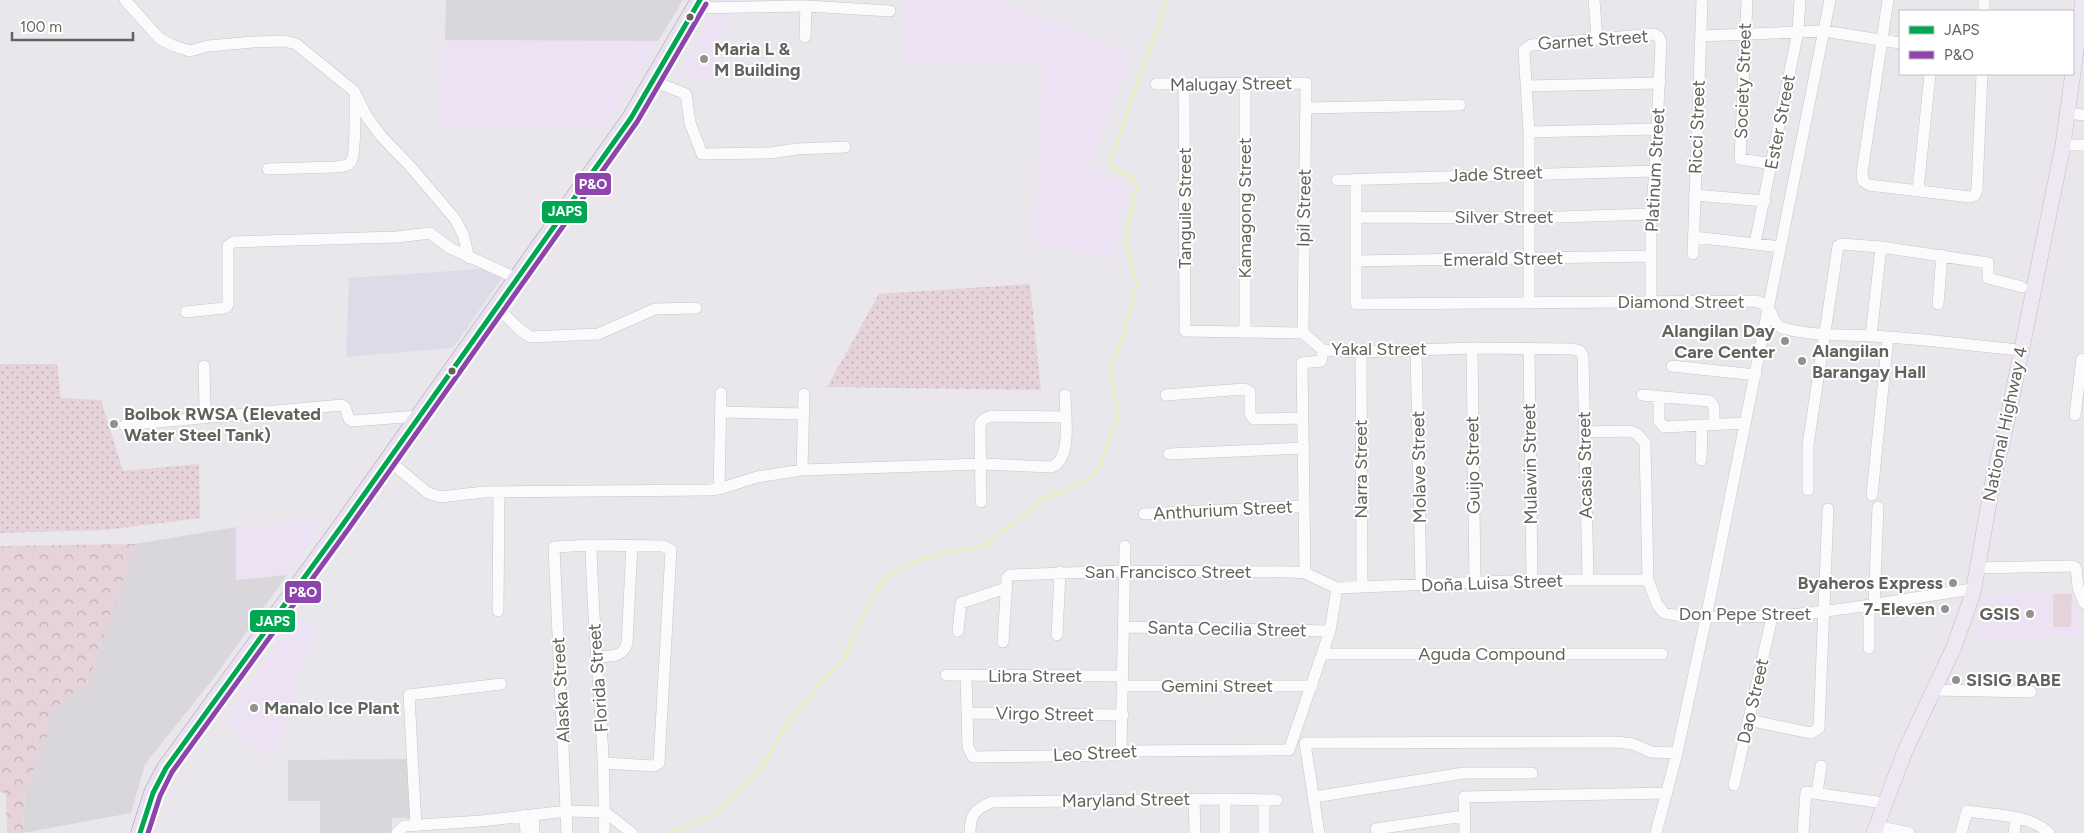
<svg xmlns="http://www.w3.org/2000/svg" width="2084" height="833" font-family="Figtree,sans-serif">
<defs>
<pattern id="grass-dots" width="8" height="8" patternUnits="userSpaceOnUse" patternTransform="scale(1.25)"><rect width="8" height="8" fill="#e6d3d9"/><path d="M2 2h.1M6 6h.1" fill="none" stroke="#beafb3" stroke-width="1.8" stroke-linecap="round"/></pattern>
<pattern id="forest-crowns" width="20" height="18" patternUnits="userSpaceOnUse" patternTransform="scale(1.25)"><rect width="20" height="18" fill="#e6d3d9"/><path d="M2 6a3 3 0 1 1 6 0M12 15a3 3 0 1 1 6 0" fill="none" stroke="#beafb3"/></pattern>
</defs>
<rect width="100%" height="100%" fill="#eae7ec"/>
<path fill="#ece2f4" d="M719,0h103v5l-95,2 -12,71 -40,1z
M906,0h88l140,54 -46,111 40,23 -15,70 -79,-13 10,-182 -141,-2z
M445,40l213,1 -51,85 -168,-1z
M315,522l8,2 -36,51 -51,5v-53z
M2073,593l9,30v14l-111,1 12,-31 3,-12z
M297,616l22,17 -17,27 -16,65 -17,32 -45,-35z"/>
<path fill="#d9d7db" d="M446,0h237l-25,41 -213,-1z
M236,527v53l51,-5 -74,104 -68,85 -14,49 -108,20 2,-43 22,-53v-12l9,-18 31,-22 48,-141z
M410,759v59h-18v15h-72v-32h-32v-41z"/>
<path fill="#dbdce7" d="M509,267l-56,81 -107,9 3,-79z"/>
<path fill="url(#grass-dots)" d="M1030,284l11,106 -214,-3 52,-93z
M0,364h57l4,34 40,2 22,71 76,-7 1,54 -94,12 -106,3z"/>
<path fill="url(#forest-crowns)" d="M135,544l-48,141 -31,22 -9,18v12l-22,53 -2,43h-16l-1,-40 -6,-1v-246z"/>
<path fill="#e6d3d9" d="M2053,594h19l-1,33h-18z"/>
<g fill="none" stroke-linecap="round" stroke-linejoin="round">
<path stroke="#e6f2be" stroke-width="2.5" d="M668,833l44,-17 50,-50 32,-53 51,-56 18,-42 23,-39 27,-14 38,-11 34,-5 56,-46 27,-11 24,-13 9,-13 17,-48 -7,-48 13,-32 13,-51 -12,-44 12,-55 -5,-8 -21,-10 -1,-12 6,-10 51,-145"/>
<defs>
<path id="minor" d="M125,0l35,39 14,7 16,5 18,-5 45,-4 32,-1 11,3 58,47 13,26 14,19 29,30 45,53 8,15 6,24
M1594,0l3,38
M1747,0l-7,159 32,5
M1888,0l-26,173 1,8 6,4 101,12 5,-2 2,-6 5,-115
M695,8l111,-2 84,5
M1984,11v-11
M1701,36l123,-5 76,12
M805,37l1,-31
M653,81l33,13 4,29 12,31 68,-1 27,-4 48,-2
M1245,83v249
M1156,84l150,-1 -3,250
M1184,84l1,247 118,2 20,17 38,2 111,-4 101,1 7,2 3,5 5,223
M1526,86l134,-3
M1306,108l154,-3
M2068,113l16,2
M1529,132l128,-3
M2063,145h21
M268,169l67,-2c6,-1 12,0 16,-5 5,-7 4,-53 4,-65
M1356,179v125l398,-3c25,4 13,24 32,28 33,8 68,5 102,8 45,3 89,9 133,13
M1337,180l318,-9
M1918,190l12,-116
M1694,195l71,6
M1357,217l171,1 123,-4
M1694,237l87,10
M1755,243l43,-212 2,-31
M1693,254l9,-254
M1356,261l294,-5
M1529,303v-171l-5,-82 7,-5 123,-11 5,3 2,5 -6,129 -4,43v89
M1938,304l4,-49
M497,307l23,23 11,7 67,-3 57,-25 41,-1
M186,312l38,-4 4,-3v-59l5,-4 164,-5 33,-4 20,15 66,30
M1871,336l10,-89
M1472,348l3,235
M1529,349l3,231
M1416,350l5,235
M1361,352l1,234
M204,366l1,41 5,10
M1672,366l84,9
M1166,395l78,-6 6,3v22l4,5 49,-1
M1642,395l68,6 4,6v17
M1659,397v24l5,6 81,-4
M721,412l83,2
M2075,415l7,-56
M125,425l217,-20 3,2 4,12 3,2 67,-5
M1585,432l45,-1 7,3 8,9 3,137 9,24 7,9c23,5 46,4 68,4 82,1 161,-17 241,-28
M1169,454l135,-6
M388,460l40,33 12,4 44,-5 225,-2 10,-1 38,-12 45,-7 179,-6 70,3c22,-7 14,-53 14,-72
M1701,460l1,-35
M802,470l2,-76
M719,489l2,-96
M1808,490v-45l30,-199 3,-2 40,3 107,16v15l34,9
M1872,495l16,-158
M981,502l-1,-78 4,-5 7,-3 74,1
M1144,514l159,-8
M591,545c2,96 15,192 13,288
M1977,568l96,-2 3,2 2,19 6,16
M1305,573l-3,-210 19,-2 2,-11
M1874,605l4,-98
M498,611l1,-118
M1124,627l206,4
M958,631l3,-28 45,-15
M1057,635l3,-63
M1003,642l4,-64 3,-3 114,-4 167,1 14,1 32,15 195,-8h116
M1869,648v-42
M1323,654h339
M596,657c13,-1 26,1 31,-13l5,-99
M946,675l177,1
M966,675l2,72 5,10 144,-2 4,-4 168,-1 41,-119 7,-43
M1123,686h189
M1934,690l97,2
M967,713l156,2
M1748,720l63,13 8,-5 9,-219
M1121,751l4,-205
M1734,785l38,-168
M1817,793l4,-27
M1314,797l150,-24h68
M1194,799l1,34
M1264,800v33
M525,815l1,18
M533,815l1,18
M416,826l-7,-131 92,-11
M1876,826l33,7
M1376,829l88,-13
M397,833l7,-7 77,-5 86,-10 38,1 27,21
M567,833l-13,-286 37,-2 72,1 8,4 -12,213 -5,3 -50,-3
M970,833c0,-19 5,-24 22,-31l233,-3 52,1
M1225,833v-34
M1319,833l-14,-90 311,-1 17,2 18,8 26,1
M1465,833l-1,-36 203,-4
M1656,833l21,-80 29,-135 124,-618
M1803,833l3,-41 78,11
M1961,833l6,-22c26,4 62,3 82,22
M2014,833l2,-15"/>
<path id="major" d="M1874,833l31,-82 49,-104 19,-54 20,-113 15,-63 55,-272 20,-145"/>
<path id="highway" d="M140,833l13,-40 13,-25 175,-241 290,-409 69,-118"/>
</defs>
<use href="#minor" stroke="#c6c5c5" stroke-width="12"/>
<use href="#major" stroke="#c5b7d1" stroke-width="16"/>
<use href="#highway" stroke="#ab97c0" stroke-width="19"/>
<use href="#minor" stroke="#fcfbfc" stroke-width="11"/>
<use href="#major" stroke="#eee8f2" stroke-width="15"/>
<use href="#highway" stroke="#e8e2ee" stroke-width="18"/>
<defs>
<path id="bus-1" d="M140,833l13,-40 13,-25 175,-241 290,-409 69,-118"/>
<path id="bus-2" d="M148,833l12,-37 12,-24 175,-241 290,-409 69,-118"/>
</defs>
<use href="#bus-1" stroke="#fff" stroke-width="9"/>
<use href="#bus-2" stroke="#fff" stroke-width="9"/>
<use href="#bus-1" stroke="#00a651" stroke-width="5"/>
<use href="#bus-2" stroke="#8e44ad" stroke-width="5"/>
</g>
<g fill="#61645d" stroke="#fff" stroke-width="2">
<circle cx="690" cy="17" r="4.5"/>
<circle cx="452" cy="371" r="4.5"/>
</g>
<g fill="#91928f" stroke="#fff" stroke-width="2">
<circle cx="704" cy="59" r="5"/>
<circle cx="1785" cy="341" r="5"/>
<circle cx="1802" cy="361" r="5"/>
<circle cx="114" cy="424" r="5"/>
<circle cx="1953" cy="583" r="5"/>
<circle cx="1945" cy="609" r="5"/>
<circle cx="2030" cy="614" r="5"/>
<circle cx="1956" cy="680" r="5"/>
<circle cx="254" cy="708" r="5"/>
</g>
<g text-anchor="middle" stroke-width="4" stroke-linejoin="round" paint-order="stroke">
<g font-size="18" fill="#61645d" stroke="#fff">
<text transform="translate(1593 40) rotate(-4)" y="6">Garnet Street</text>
<text transform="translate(1743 81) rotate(-88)" y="6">Society Street</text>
<text transform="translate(1231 84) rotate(-1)" y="6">Malugay Street</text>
<text transform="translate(1780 122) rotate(-79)" y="6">Ester Street</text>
<text transform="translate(1697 127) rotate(-88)" y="6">Ricci Street</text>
<text transform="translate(1655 170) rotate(-87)" y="6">Platinum Street</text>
<text transform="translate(1496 174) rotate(-2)" y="6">Jade Street</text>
<text transform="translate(1185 208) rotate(-90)" y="6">Tanguile Street</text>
<text transform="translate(1245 208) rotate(-90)" y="6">Kamagong Street</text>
<text transform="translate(1304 208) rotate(-89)" y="6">Ipil Street</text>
<text x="1504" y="223">Silver Street</text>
<text transform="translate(1503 259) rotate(-1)" y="6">Emerald Street</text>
<text x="1681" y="308">Diamond Street</text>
<text x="1379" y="355">Yakal Street</text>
<text transform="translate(2005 424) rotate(-78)" y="6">National Highway 4</text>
<text transform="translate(1530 464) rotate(-91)" y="6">Mulawin Street</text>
<text transform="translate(1473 465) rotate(-91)" y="6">Guijo Street</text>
<text transform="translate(1585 465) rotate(-91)" y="6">Acasia Street</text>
<text transform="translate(1419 467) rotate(-91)" y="6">Molave Street</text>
<text transform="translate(1361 469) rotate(-90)" y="6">Narra Street</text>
<text transform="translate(1223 510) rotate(-3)" y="6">Anthurium Street</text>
<text x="1168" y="578">San Francisco Street</text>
<text transform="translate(1492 583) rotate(-2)" y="6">Doña Luisa Street</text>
<text x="1745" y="620">Don Pepe Street</text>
<text transform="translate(1227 629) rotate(1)" y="6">Santa Cecilia Street</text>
<text x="1492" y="660">Aguda Compound</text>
<text x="1035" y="682">Libra Street</text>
<text transform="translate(598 678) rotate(-94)" y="6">Florida Street</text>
<text x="1217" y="692">Gemini Street</text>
<text transform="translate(561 690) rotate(-93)" y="6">Alaska Street</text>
<text transform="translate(1753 701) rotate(-77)" y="6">Dao Street</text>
<text transform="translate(1045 714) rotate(1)" y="6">Virgo Street</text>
<text transform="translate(1095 753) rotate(-3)" y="6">Leo Street</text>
<text transform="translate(1126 800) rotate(-1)" y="6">Maryland Street</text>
</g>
<g font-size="18" font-weight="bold" fill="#61645d" stroke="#fff" text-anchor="start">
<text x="714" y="55">Maria L &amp;<tspan x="714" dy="21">M Building</tspan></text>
<text x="1775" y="337" text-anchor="end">Alangilan Day<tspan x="1775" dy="21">Care Center</tspan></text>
<text x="1812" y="357">Alangilan<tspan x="1812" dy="21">Barangay Hall</tspan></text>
<text x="124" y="420">Bolbok RWSA (Elevated<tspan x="124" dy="21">Water Steel Tank)</tspan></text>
<text x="1943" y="589" text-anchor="end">Byaheros Express</text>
<text x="1935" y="615" text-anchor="end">7-Eleven</text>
<text x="2020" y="620" text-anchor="end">GSIS</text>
<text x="1966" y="686">SISIG BABE</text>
<text x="264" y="714">Manalo Ice Plant</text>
</g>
</g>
<g stroke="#fff" stroke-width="2">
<rect x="574" y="172" width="38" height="24" rx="5" fill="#8e44ad"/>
<rect x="541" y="200" width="47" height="24" rx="5" fill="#00a651"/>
<rect x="284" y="580" width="38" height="24" rx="5" fill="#8e44ad"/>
<rect x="249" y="609" width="47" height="24" rx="5" fill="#00a651"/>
</g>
<g font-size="14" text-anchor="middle" font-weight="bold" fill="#fff">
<text x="593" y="189">P&amp;O</text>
<text x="565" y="216">JAPS</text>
<text x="303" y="597">P&amp;O</text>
<text x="273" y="626">JAPS</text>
</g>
<rect x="1899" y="10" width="175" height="65" fill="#ffffff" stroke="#c0c1be"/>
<rect x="1909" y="26" width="25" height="8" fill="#00a651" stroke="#c0c1be"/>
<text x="1944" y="35" font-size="15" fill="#61645d">JAPS</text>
<rect x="1909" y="51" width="25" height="8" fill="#8e44ad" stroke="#c0c1be"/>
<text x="1944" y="60" font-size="15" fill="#61645d">P&amp;O</text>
<path d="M12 32v8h121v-8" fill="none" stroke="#61645d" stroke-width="2.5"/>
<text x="20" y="32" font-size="15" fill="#61645d" stroke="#ffffff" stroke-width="4" paint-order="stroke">100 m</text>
</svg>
